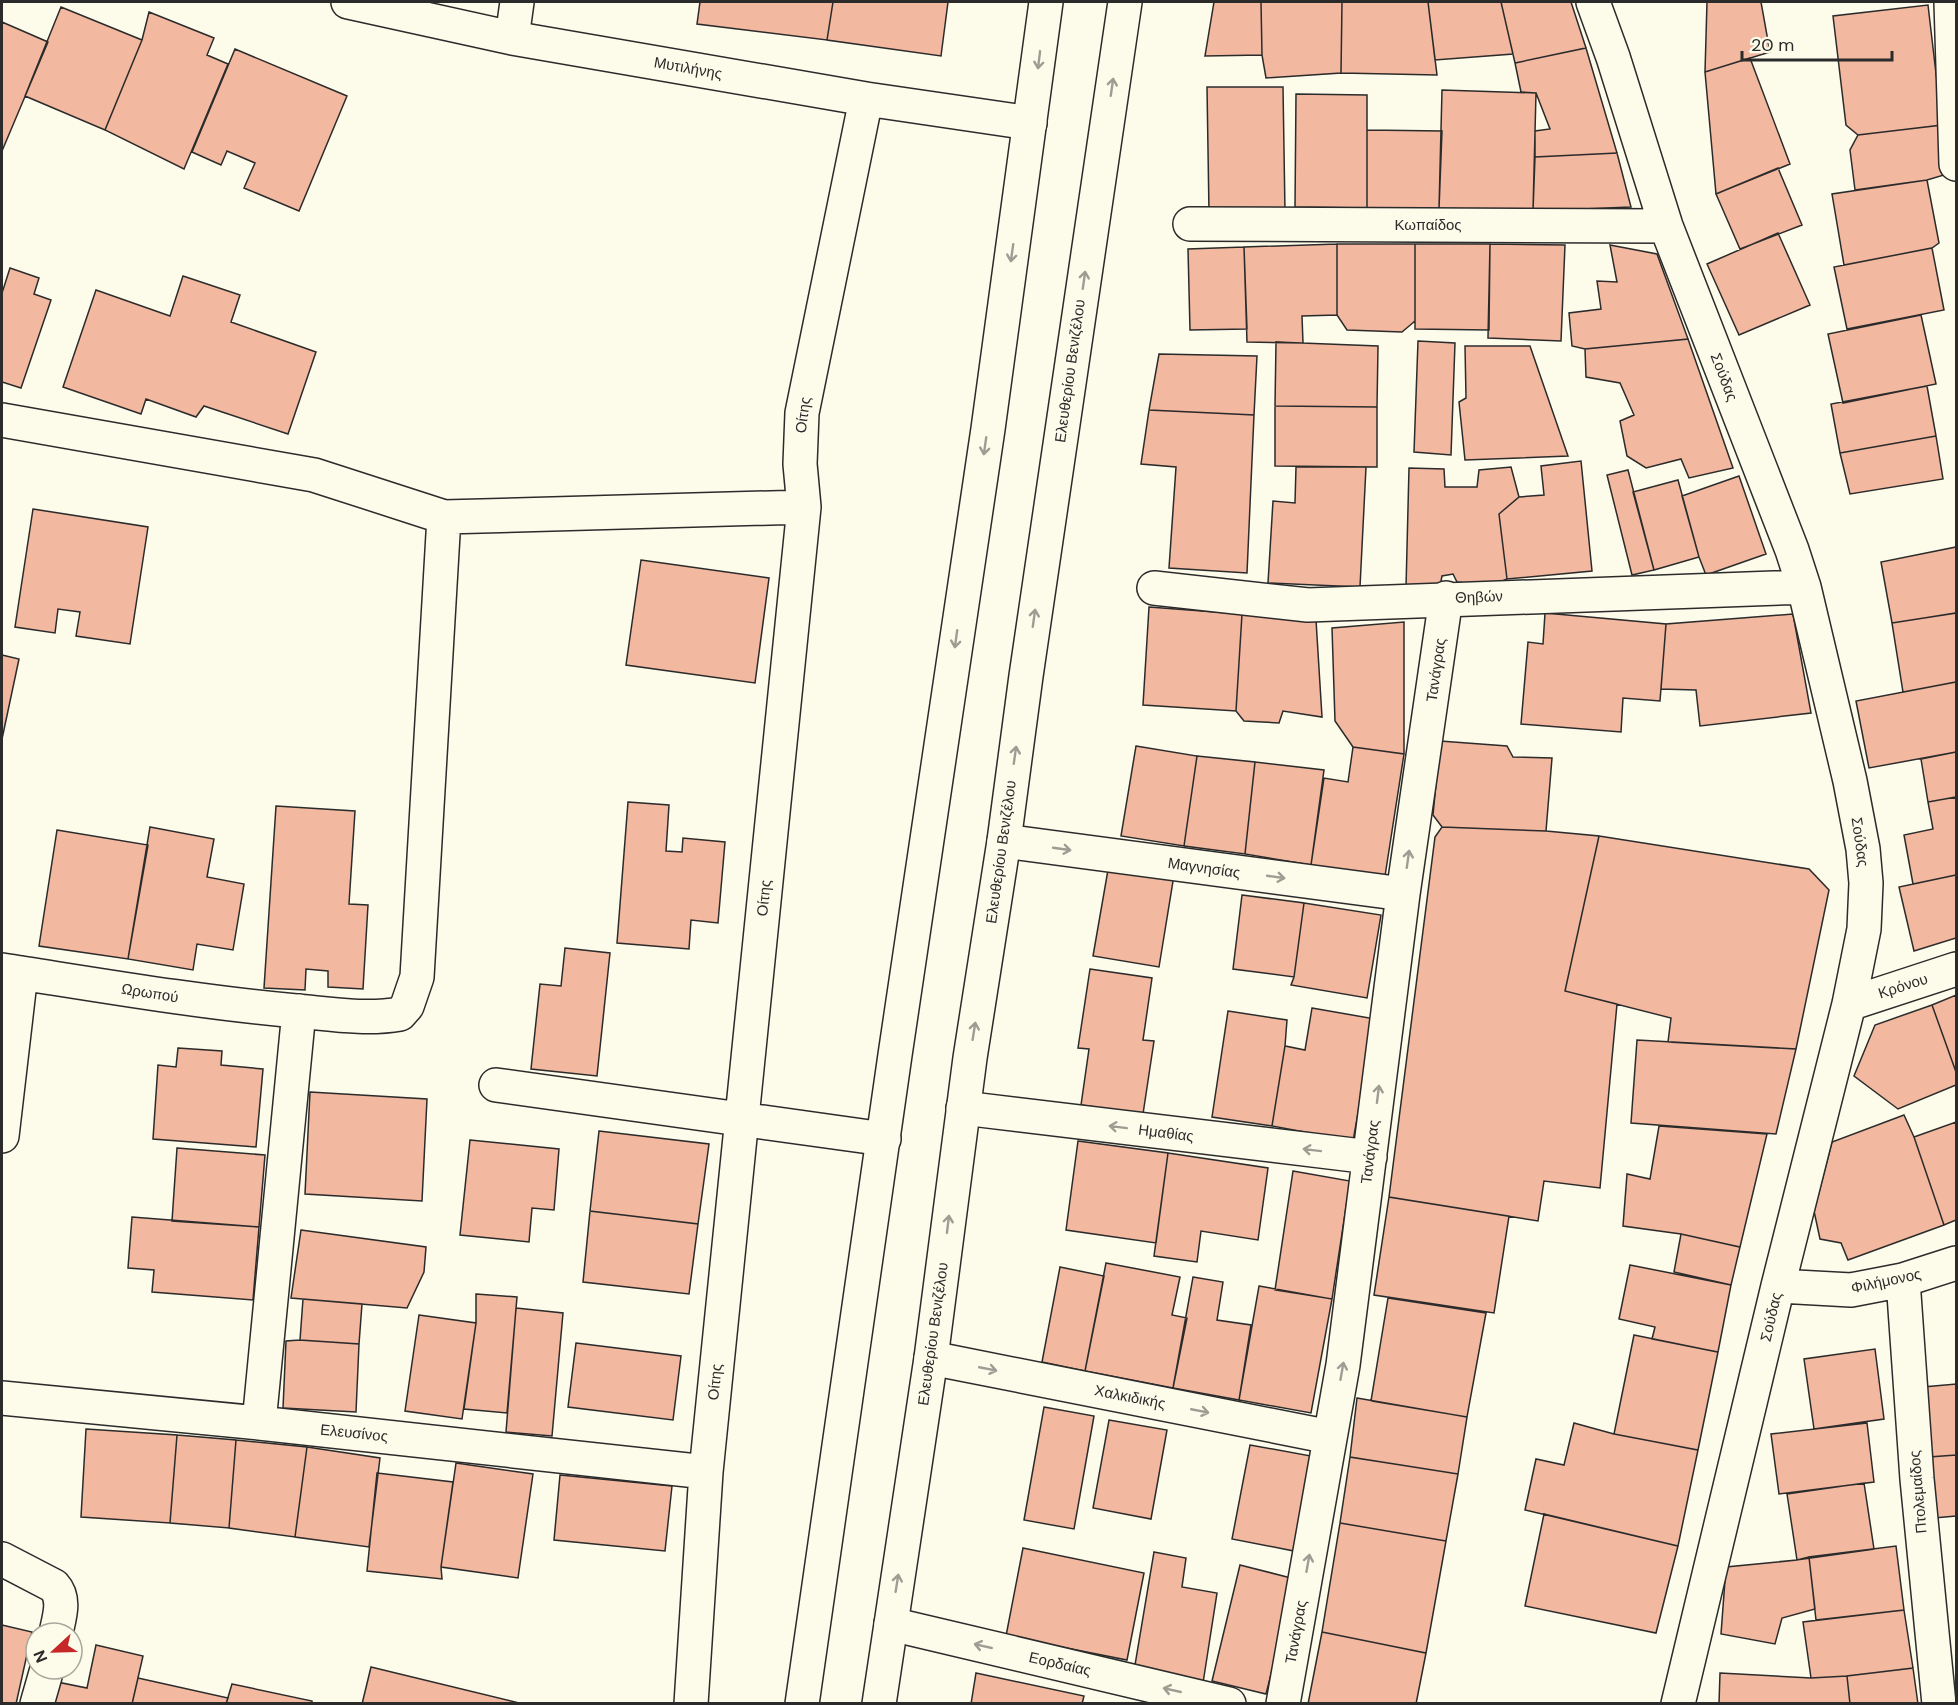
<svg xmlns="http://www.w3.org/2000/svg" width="1958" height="1705" font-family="'DM Sans',sans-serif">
<rect width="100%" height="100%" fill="#fdfbea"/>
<path fill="#f2b8a0" stroke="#2b2b2b" stroke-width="1.5" d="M700,2h133l-6,38 -130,-16z
M833,2h115l-7,54 -114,-16z
M1214,2h47l1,53 -57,1z
M1261,2h81l-1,71 -75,5 -4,-23z
M1342,2h86l9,73 -96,-2z
M1428,2h73l12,52 -78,6z
M1501,2h70l15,46 -71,15z
M1707,2h54l9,50 -65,20z
M1928,5l14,120 -84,10 -12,-10 -13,-109z
M61,7l81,33 -37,90 -80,-34z
M149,12l65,26 -7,17 21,9 -44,105 -79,-39 37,-90z
M2,22l46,20 -46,109z
M1586,48l31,105 -82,4v-26l15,-2 -14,-36 -15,-1 -6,-29z
M235,49l112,47 -48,115 -55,-23 11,-25 -28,-12 -6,14 -29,-13z
M1750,58l40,106 -74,30 -11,-122z
M1207,87h76l2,125h-76z
M1442,90l94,3 -3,118 -94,-2z
M1296,94l71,1v113l-72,-1z
M1942,125l2,50 -17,5 -72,10 -5,-40 8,-15z
M1367,130l75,1 -3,78 -72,-1z
M1617,153l14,54 -98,4 2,-54z
M1778,168l24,57 -62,24 -24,-55z
M1927,180l12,63 -7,5 -88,17 -12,-71z
M1778,233l32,72 -71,30 -32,-71z
M1337,244v71l-35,1 1,27 -56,-1 -3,-95z
M1337,244h78v77l-13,11 -55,-2 -10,-15z
M1415,244h75l-1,86 -74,-1z
M1490,244l75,1 -4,96 -73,-3z
M1610,245l47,9 31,85 -103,10 -13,-3 -3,-33 32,-4 -4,-28 20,1z
M1244,247l3,82 -57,1 -2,-81z
M1932,248l12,62 -97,19 -13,-62z
M10,268l29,10 -5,16 17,6 -30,88 -19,-6v-89z
M183,276l57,19 -9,27 85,30 -28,82 -84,-28 -8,11 -50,-18 -5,15 -78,-27 33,-97 74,26z
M1921,315l15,69 -93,19 -15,-69z
M1688,339l45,129 -44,10 -8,-19 -35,9 -19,-12 -7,-35 14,-6 -14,-32 -34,-6 -1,-28z
M1418,341l37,2 -4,112 -37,-3z
M1276,342l102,4 -1,61 -102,-1z
M1465,346h65l38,110 -103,4 -6,-58 7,-4z
M1159,354l98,2 -3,59 -105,-5z
M1927,386l9,50 -96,17 -9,-49z
M1275,406l102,1v60l-102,-1z
M1149,410l105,5 -7,158 -78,-5 7,-101 -35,-3z
M1936,436l7,43 -93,15 -10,-41z
M1581,461l11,110 -85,8 -8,-65 20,-17 25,-2 -3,-29z
M1296,467h70l-6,120 -92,-4 5,-82 22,2z
M1511,467l8,30 -20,17 8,65 -16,7 -34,-4 -4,-8 -11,2 -2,10 -34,2 3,-120 35,1 1,18h32l2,-17z
M1628,470l26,100 -22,5 -25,-100z
M1739,476l27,78 -60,21 -7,-18 -17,-61z
M1678,480l21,77 -45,13 -21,-78z
M33,509l115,18 -18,117 -54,-8 4,-24 -22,-3 -3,24 -40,-6z
M1956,547v66l-64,10 -11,-61z
M641,560l128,18 -14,105 -129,-18z
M1149,607l93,7 -6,97 -93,-6z
M1545,613l121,11 -6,77 -37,-3 -2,34 -100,-8 7,-82 15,2z
M1956,613v69l-53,10 -11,-69z
M1242,614l74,6 6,97 -39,-6 -4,12 -35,-2 -8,-10z
M1793,614l18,99 -111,13 -4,-36 -35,-1 5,-65z
M1404,622v132l-51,-7 -18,-26 -3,-93z
M2,655l17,4 -17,80z
M1956,682v70l-87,16 -13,-67z
M1440,741l67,5 6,11 39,1 -6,73 -104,-4 -9,-12z
M1136,746l61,10 -13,90 -63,-10z
M1353,747l51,7 -19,122 -74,-11 13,-87 24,4z
M1956,752v45l-28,5 -7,-43z
M1197,756l58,6 -10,92 -61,-8z
M1255,762l69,8 -13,95 -66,-11z
M1956,797v78l-43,9 -9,-49 29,-6 -5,-27z
M628,802l41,3 -3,46 16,1 1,-14 42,4 -7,81 -27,-3 -2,29 -72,-6z
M276,806l79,5 -6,93 19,1 -5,84 -35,-2v-16l-22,-2 -1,21 -41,-2z
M150,827l64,12 -7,38 37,7 -11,66 -36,-6 -4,26 -65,-11z
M1442,827l104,4 53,5 -34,155 52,13 -17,184 -56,-7 -6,40 -149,-24 46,-360z
M57,830l91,15 -20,114 -89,-13z
M1599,836l210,33 20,21 -33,159 -128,-7 3,-24 -106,-27z
M1109,864l65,11 -15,92 -66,-11z
M1956,875v63l-42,13 -15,-64z
M1242,895l62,8 -10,74 -61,-8z
M1304,903l77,12 -14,83 -76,-13 3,-8z
M565,948l45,5 -13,123 -66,-7 9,-85 21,2z
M1090,969l62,9 -9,62 11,1 -11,73 -62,-9 8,-56 -11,-1z
M1956,995v77l-24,-67z
M1932,1005l24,67v13l-58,24 -44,-33 21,-51z
M1312,1008l63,11 -22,122 -81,-15 13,-80 20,4z
M1228,1011l59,9 -2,26 -13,80 -60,-9z
M1637,1040l159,9 -20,85 -145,-11z
M178,1048l44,3 -1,14 42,4 -7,78 -103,-8 5,-74 18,2z
M310,1092l117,7 -5,102 -117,-7z
M1904,1115l10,22 30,88 -96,35 -7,-17 -21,-4 -6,-28 18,-69z
M1956,1122v98l-12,5 -30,-88z
M1659,1126l108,8 -27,113 -59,-13 -58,-8 4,-52 23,5z
M599,1131l110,13 -11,80 -108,-13z
M470,1140l89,9 -5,61 -22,-2 -3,34 -69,-7z
M1078,1141l90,12 -12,90 -90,-13z
M177,1148l88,7 -6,72 -87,-6z
M1168,1153l100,15 -10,72 -57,-9 -4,31 -43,-6z
M1293,1171l57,10 -18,118 -57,-9z
M1389,1197l120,19 -15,97 -120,-18z
M590,1211l108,13 -9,70 -106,-12z
M132,1217l127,10 -6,73 -101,-8 2,-22 -26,-2z
M301,1230l125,17 -2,25 -17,36 -116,-10z
M1681,1234l59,13 -9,38 -57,-13z
M1106,1263l74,14 -8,38 15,3 -14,70 -88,-17z
M1630,1265l101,20 -13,67 -66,-13 3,-12 -36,-8z
M1060,1267l44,9 -19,95 -43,-9z
M1193,1277l30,5 -6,38 34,5 -12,75 -66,-12z
M1259,1286l73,13 -21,114 -72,-13z
M476,1294l41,3 -10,116 -43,-4 12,-86z
M1388,1298l98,15 -19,104 -96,-16z
M303,1299l59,5 -3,40 -59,-4z
M516,1308l47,5 -11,123 -46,-4z
M419,1315l57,8 -14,96 -57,-8z
M1634,1335l84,17 -20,98 -84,-16z
M300,1340l59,4 -3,68 -73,-4 3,-67z
M576,1343l105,13 -8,64 -105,-13z
M1875,1349l9,70 -70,10 -10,-70z
M1956,1384v71l-27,2 -6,-70z
M1357,1398l110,19 -9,57 -108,-17z
M1044,1407l50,9 -20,113 -50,-9z
M1109,1420l58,10 -16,89 -58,-11z
M1574,1423l40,11 84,16 -20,96 -153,-36 11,-51 28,6z
M1867,1423l7,59 -95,12 -8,-60z
M86,1429l91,6 -7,88 -89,-6z
M177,1435l59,5 -7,88 -59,-5z
M236,1440l71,7 -12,90 -66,-9z
M1250,1445l61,11 -17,95 -62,-12z
M307,1447l73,11 -11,89 -74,-10z
M1956,1455v61l-22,2 -5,-61z
M1350,1457l108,17 -12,67 -106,-18z
M456,1463l77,11 -15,104 -77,-11z
M377,1473l76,9 -12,85 1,12 -75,-8z
M560,1475l112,11 -7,65 -111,-11z
M1864,1483l10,66 -77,11 -10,-66z
M1544,1514l134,32 -22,87 -131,-27z
M1340,1523l106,18 -20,112 -104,-21z
M1896,1546l8,64 -88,10 -7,-63z
M1023,1548l121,25 -17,87 -121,-24z
M1154,1552l32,6 -4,29 35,6 -14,90 -69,-12z
M1809,1557l6,52 -33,9 -7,26 -54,-10 5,-67 71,-7z
M1240,1565l55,14 -29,115 -54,-13z
M1904,1610l9,58 -66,8 -36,2 -8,-56z
M2,1625l30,7 -16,72h-14z
M1322,1632l104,21 -10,51h-108z
M96,1645l47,11 -11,48h-80l5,-22 30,6z
M371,1667l152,37h-161z
M1913,1668l5,36h-68l-3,-28z
M976,1673l108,23 -2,8h-111z
M1720,1673l91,5 36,-2 3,28h-131z
M138,1678l90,20 -2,6h-94z
M232,1684l80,17v3h-86z"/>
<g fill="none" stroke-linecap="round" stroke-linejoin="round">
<defs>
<path id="street" d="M348,2l164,36 354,61 164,24
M1593,2l20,55 53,169 126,324 12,37 46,194 13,68 3,34 -2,46 -15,75 -71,282 -100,418
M1951,2l5,162
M512,38l5,-36
M1190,224l476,2
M2,420l312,55 130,42 360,-10
M1154,588l154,17 496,-18
M1004,841l399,53
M2,970c97,15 195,32 294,41 34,3 70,9 104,3l7,-8 10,-29 27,-460
M1849,1004l107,-35
M496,1085l388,54
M963,1108l407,49
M2,1136l19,-163
M1903,1280l14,199 22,225
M1778,1286l73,4 52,-10 53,-17
M931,1358l399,79
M2,1398l257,25 447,49
M259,1423l40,-412
M2,1559l52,27c12,13 5,32 2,47
M891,1624l338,80
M37,1704l10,-35
M691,1704l15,-232 98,-965 -4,-43 2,-51 64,-314
M1283,1704l60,-339 60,-471 43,-296"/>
<path id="primary" d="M802,1704l93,-649 93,-626 58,-427
M879,1704l52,-346 39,-300 34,-217 22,-165 99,-674"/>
</defs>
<use href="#street" stroke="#2b2b2b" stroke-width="36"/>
<use href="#primary" stroke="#2b2b2b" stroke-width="36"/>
<use href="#street" stroke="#fdfbea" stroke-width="33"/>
<use href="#primary" stroke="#fdfbea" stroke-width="33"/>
</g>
<defs><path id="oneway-shaft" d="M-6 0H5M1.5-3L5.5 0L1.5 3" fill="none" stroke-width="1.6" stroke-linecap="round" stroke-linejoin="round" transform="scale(1.5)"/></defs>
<g stroke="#9e9d94">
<use href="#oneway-shaft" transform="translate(1039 60) rotate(97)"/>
<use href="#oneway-shaft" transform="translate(1112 87) rotate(-82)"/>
<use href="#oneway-shaft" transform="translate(1012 253) rotate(98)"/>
<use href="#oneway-shaft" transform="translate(1084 280) rotate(-82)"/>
<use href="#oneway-shaft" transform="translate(985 446) rotate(98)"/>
<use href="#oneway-shaft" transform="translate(1034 618) rotate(-82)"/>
<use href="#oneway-shaft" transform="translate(956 639) rotate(98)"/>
<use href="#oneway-shaft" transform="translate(1015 755) rotate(-82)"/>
<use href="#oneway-shaft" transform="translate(1062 849) rotate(8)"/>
<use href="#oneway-shaft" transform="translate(1408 859) rotate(-82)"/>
<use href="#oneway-shaft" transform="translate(1276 877) rotate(8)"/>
<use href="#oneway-shaft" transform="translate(974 1031) rotate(-81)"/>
<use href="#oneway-shaft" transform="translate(1378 1094) rotate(-83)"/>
<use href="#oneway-shaft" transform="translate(1118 1127) rotate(-173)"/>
<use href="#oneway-shaft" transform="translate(1312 1150) rotate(-173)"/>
<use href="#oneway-shaft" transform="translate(948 1224) rotate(-83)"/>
<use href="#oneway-shaft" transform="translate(988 1369) rotate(11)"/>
<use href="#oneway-shaft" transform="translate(1342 1371) rotate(-80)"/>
<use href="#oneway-shaft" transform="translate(1200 1411) rotate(11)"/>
<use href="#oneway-shaft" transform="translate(1308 1563) rotate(-80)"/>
<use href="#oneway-shaft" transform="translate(897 1583) rotate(-81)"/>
<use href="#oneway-shaft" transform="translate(983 1646) rotate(-167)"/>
<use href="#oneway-shaft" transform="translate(1172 1690) rotate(-167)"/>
</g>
<g text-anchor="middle" stroke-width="4.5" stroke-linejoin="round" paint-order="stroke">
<g font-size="15" fill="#2b2b2b" stroke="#fdfbea">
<text transform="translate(688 68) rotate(10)" y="5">Μυτιλήνης</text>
<text x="1428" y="230">Κωπαίδος</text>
<text transform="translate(1070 371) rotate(-82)" y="5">Ελευθερίου Βενιζέλου</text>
<text transform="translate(1724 377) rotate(69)" y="5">Σούδας</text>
<text transform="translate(803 415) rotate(-82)" y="5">Οίτης</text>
<text transform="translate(1479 597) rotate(-2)" y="5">Θηβών</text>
<text transform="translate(1436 670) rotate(-82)" y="5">Τανάγρας</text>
<text transform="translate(1860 842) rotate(82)" y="5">Σούδας</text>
<text transform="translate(1001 852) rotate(-82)" y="5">Ελευθερίου Βενιζέλου</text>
<text transform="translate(1204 868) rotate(8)" y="5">Μαγνησίας</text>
<text transform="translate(764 898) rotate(-84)" y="5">Οίτης</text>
<text transform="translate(1903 986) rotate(-18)" y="5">Κρόνου</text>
<text transform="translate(150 993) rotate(9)" y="5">Ωρωπού</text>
<text transform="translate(1166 1133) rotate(7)" y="5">Ημαθίας</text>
<text transform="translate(1370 1152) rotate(-83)" y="5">Τανάγρας</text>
<text transform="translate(1886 1281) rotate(-12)" y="5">Φιλήμονος</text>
<text transform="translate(1771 1317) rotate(-77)" y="5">Σούδας</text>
<text transform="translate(933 1334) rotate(-82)" y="5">Ελευθερίου Βενιζέλου</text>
<text transform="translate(715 1382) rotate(-84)" y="5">Οίτης</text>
<text transform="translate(1130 1397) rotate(11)" y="5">Χαλκιδικής</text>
<text transform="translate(354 1433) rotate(6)" y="5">Ελευσίνος</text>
<text transform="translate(1918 1492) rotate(-95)" y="5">Πτολεμαίδος</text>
<text transform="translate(1296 1632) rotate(-80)" y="5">Τανάγρας</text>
<text transform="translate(1060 1664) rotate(13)" y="5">Εορδαίας</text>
</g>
</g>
<rect width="1958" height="1705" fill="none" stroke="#2b2b2b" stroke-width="6"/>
<g transform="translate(54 1651) rotate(248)"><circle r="28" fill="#fdfbea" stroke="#a9a89e" stroke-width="1.5"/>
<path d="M0-4.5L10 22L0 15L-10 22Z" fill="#c62828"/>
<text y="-9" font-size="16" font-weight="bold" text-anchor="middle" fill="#2b2b2b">N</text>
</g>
<path d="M1742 51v9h150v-9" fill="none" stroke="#2b2b2b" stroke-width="3"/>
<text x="1751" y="51" font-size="18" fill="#2b2b2b" stroke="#fdfbea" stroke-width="4.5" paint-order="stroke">20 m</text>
</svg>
